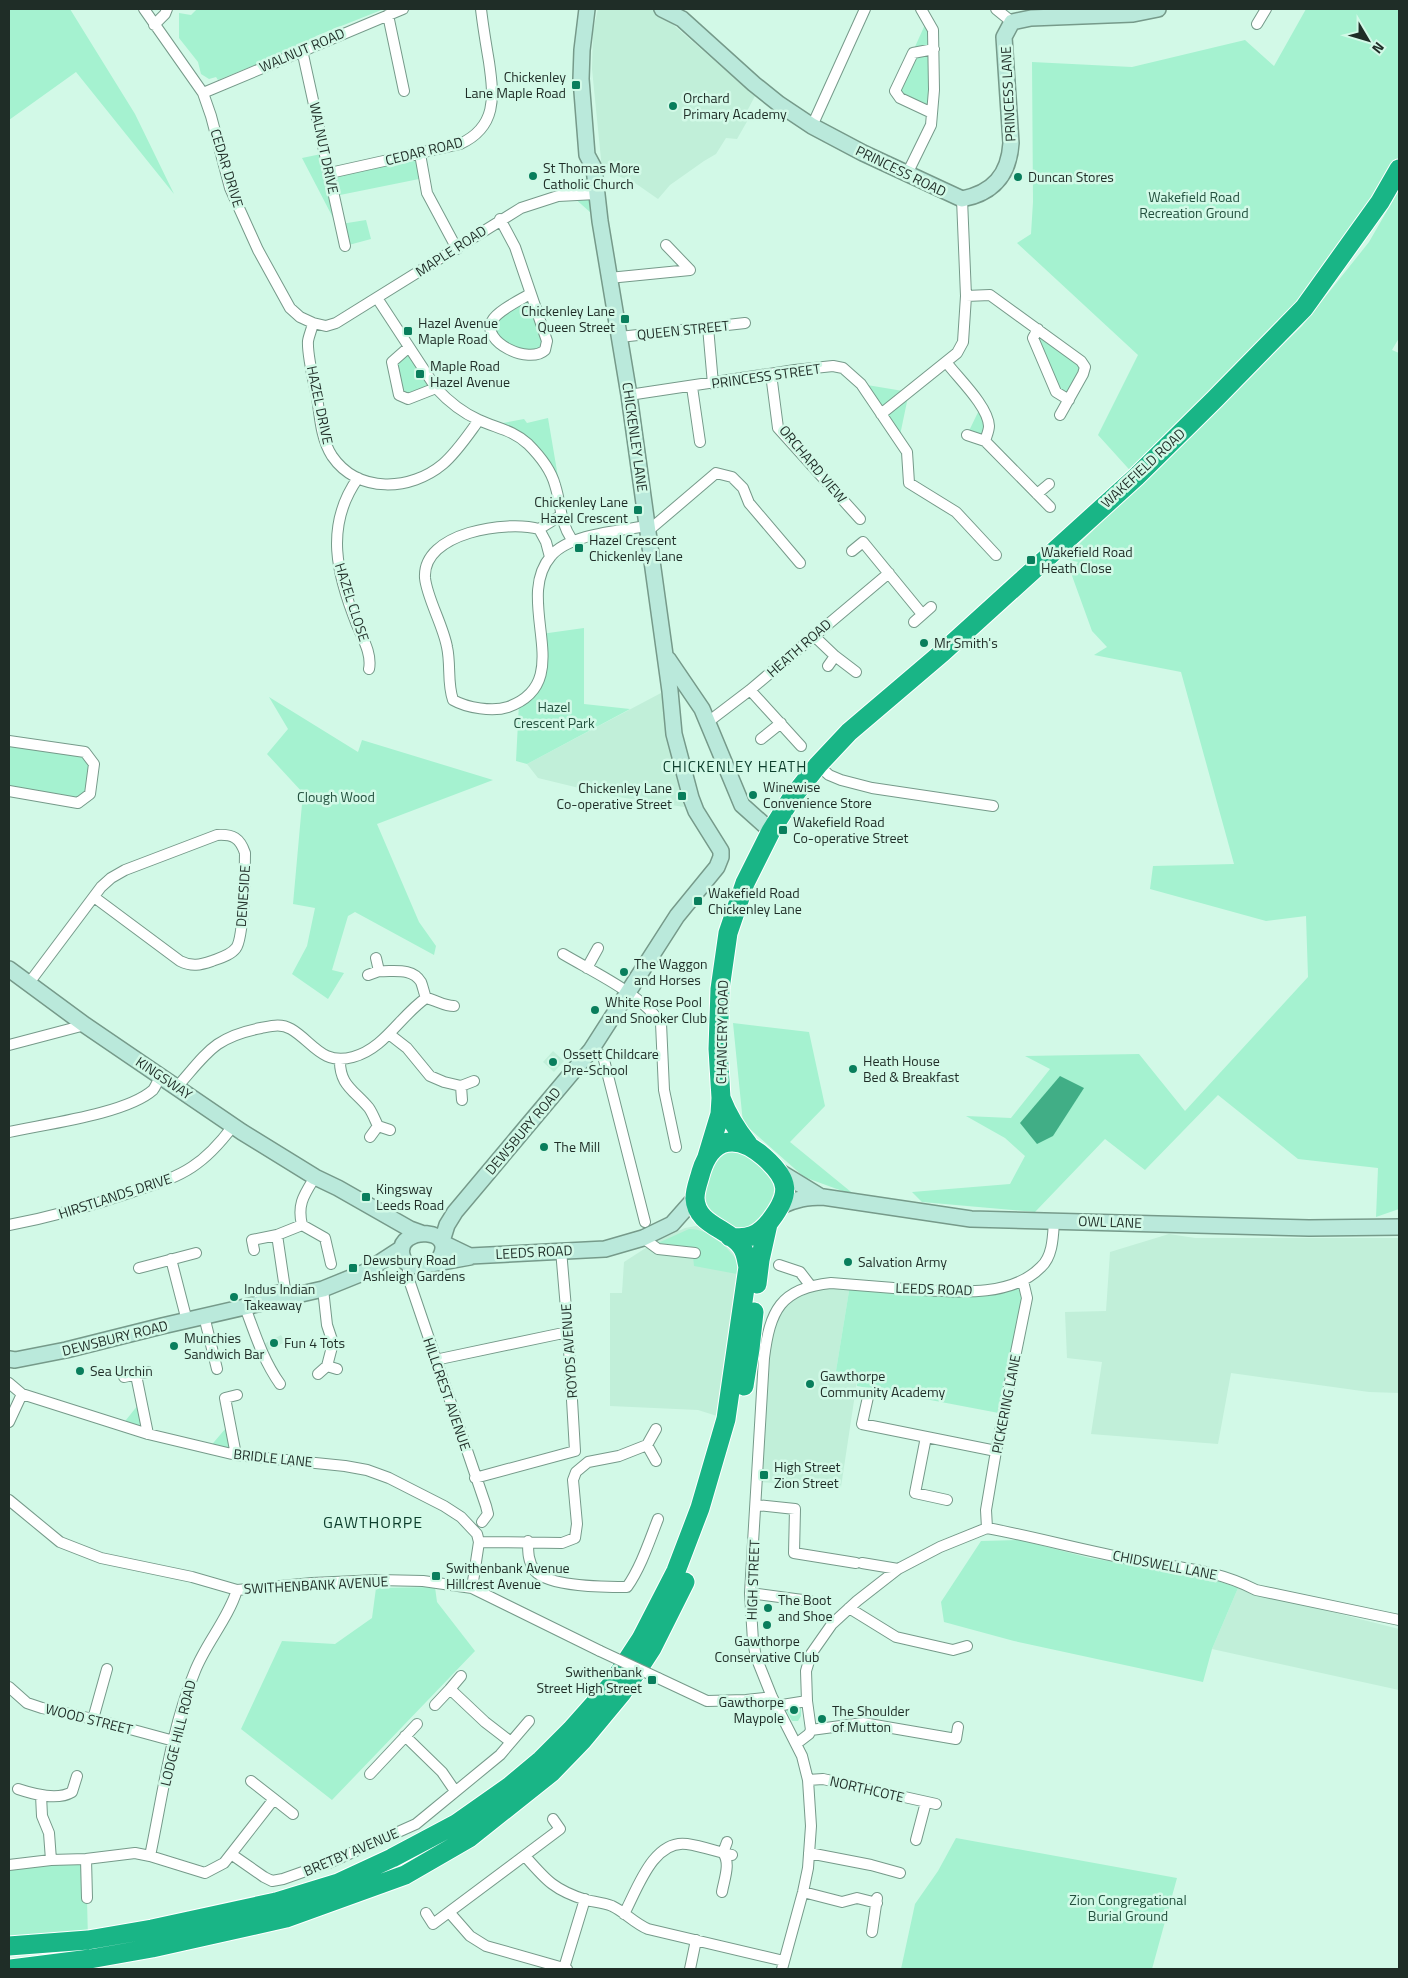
<svg xmlns="http://www.w3.org/2000/svg" width="1408" height="1978" font-family="'Titillium Web',sans-serif">
<rect width="100%" height="100%" fill="#d2f9e7"/>
<path fill="#c1efd9" d="M598,9h54l10,6 93,81 -10,19 4,3 -12,21 -11,-1 -10,16 -12,7 -34,24 -12,14 -23,-16 -33,-14 -10,-100 1,-38z
M661,693l23,114 -72,-11 -74,-18 -11,-14z
M553,1051l11,10 -10,11 -11,-10z
M696,1226l9,2 21,14 14,15 -23,159 -19,-6 -88,-4v-113h12l2,-31 31,-20 30,-14z
M1169,1234l26,4h204v155l-30,-1 -138,-19 -13,71 -127,-10 11,-72 -35,-4 -2,-46 41,-1 4,-59z
M810,1285h40l-15,92 22,4 -16,106 -83,-5 6,-124 16,-52z
M281,1335l4,7 -18,9 -3,-7z
M1238,1588l161,41v61l-187,-41z"/>
<path fill="#a5f2d0" d="M9,9h61l65,105 39,80 -98,-122 -67,48z
M197,9h187l-68,27 -7,7 -91,37 -2,-3 -7,2 -8,-5 -3,-12 -19,-24v-25l12,2z
M1306,9h93v160l-95,139 -168,169 -38,-42 40,-80 -121,-112 14,-9 2,-32 -1,-140 100,5 113,-27 29,26z
M928,18l4,95 -37,-22z
M326,153l4,20 90,-19 4,24 -89,18 6,28 25,-4 5,19 -26,7 -2,-9 -41,-79z
M594,168l6,53 -28,-25z
M1399,190v148l-7,12 7,3v856l-23,8 2,-49 -80,-9 -80,-64 -73,75 -40,-31 -70,73 -113,-10 -10,-10 98,-8 15,-28 -20,-18 -39,-22 45,2 39,-49 -25,-13 114,-2 46,57 123,-134 -2,-61 -40,5 -116,-32 3,-23 81,-2 -53,-192 -87,-17 13,-8 -15,-16 -21,-58 7,-11 -14,-3 238,-233 67,-84z
M530,294l17,47 -8,13 -38,-10 -9,-23z
M1038,329l47,38 -16,33 -13,-8 -23,-54z
M409,347l27,41 -28,11 -9,-4 -7,-33z
M861,384l48,8 -10,48z
M981,406l6,12 -2,23 -18,-6z
M548,418l10,59 -3,8 -13,-24 -41,-33 2,-5 21,-4 3,4z
M584,628v76l46,5 -103,55 -11,-3 3,-58 16,-12 6,-57z
M269,697l89,55 4,-12 131,40 -116,44 42,98 17,24 -2,9 -79,-43 -7,4 -16,54 12,3 -16,26 -36,-25 15,-28 8,-38 -22,-4 10,-111 -36,-39 21,-25z
M9,741l76,11 9,12 -4,30 -12,9 -69,-12z
M733,1023l76,9 16,74 -35,36 66,54 -52,-19 -61,-54z
M732,1141l52,42 -28,52 -47,-12 -10,-43z
M689,1229c22,0 37,17 49,33l-1,12 -43,-8 -2,-19 -34,-4z
M1023,1281l4,17 -23,116 -147,-28v-5l-22,-4 15,-92 109,7z
M142,1400l6,34 -26,-9z
M231,1422l5,33 -27,-7z
M1020,1540l70,18 116,19 32,11 -26,61 -9,33 -189,-41 -70,-19 -3,-20 40,-61z
M435,1587l2,15 38,49 -143,149 -91,-71 41,-88 53,3 37,-26 4,-30z
M801,1706v10l-3,5h-6l-7,-13z
M956,1838l221,40 -25,91h-251l14,-65 23,-33z
M86,1859l2,81 -79,6v-81z"/>
<path fill="#41ae86" d="M1060,1076l24,12 -31,48 -16,8 -17,-21z"/>
<g fill="none" stroke-linecap="round" stroke-linejoin="round">
<defs>
<path id="street" d="M144,9l59,84 8,23 19,72 28,62 32,58 10,9 13,6 13,3 10,-3 185,-115 37,-12 38,-2
M996,9l16,13
M388,15l16,76
M1257,24l9,-15
M154,25l11,-11 2,-5
M302,50l43,196
M203,93l200,-84
M932,113l-32,-15 -5,-7 18,-38 21,-4
M812,126l53,-117
M420,154l7,39 30,56
M330,173l130,-29c37,-17 34,-47 29,-82 -3,-18 -6,-35 -8,-53
M907,174l24,-49 3,-35 -1,-60 -12,-21
M500,219l15,28 32,94 -2,9c-16,15 -64,-8 -53,-29 5,-10 28,-21 38,-27
M609,278l81,-8 -24,-25
M966,296l24,-1 91,66 4,6 -2,7 -23,41
M377,298l59,90c12,13 27,25 43,32 17,8 34,10 49,24 11,11 23,26 27,41 7,22 4,35 17,55
M313,323c-1,6 -4,12 -5,18 -1,14 6,42 9,56 3,20 4,42 15,59 26,38 79,35 111,8 14,-12 25,-29 36,-44
M708,327l5,57
M1038,329l-5,9 23,54 13,8
M620,337l125,-14
M409,347l-17,15 7,33 9,4 28,-11
M946,362c12,16 42,44 43,64 0,5 -3,11 -4,15
M771,374l7,54 82,91
M692,387l8,55
M629,395l166,-25 38,-4 10,2 18,16 46,68 2,31 47,29 40,43
M881,414l76,-61 6,-11 3,-46 -4,-97
M967,435l18,6 65,66
M358,478c-34,48 -21,97 -1,147 6,14 15,29 12,44
M1037,494l12,-10
M560,516l-21,13c-31,-9 -117,3 -114,49 2,20 18,47 22,69 4,18 0,36 6,53 14,8 40,12 55,7 71,-25 4,-106 43,-151 18,-22 68,-25 96,-30
M539,529l7,13 4,15
M648,531l68,-58 16,4 11,11 6,15 51,60
M852,551l11,-9 59,72
M914,622l17,-15
M813,635l22,21 21,16
M828,666l7,-10
M750,690l51,56
M708,722l42,-32 139,-117
M761,739l20,-16
M9,741l76,11 9,12 -4,30 -12,9 -69,-12
M818,765l11,10 12,5 31,8 121,18
M563,954c32,19 75,38 98,69l3,67 12,57
M587,968l11,-20
M379,971c14,1 33,-4 42,11 2,5 3,11 5,16
M368,975l11,-4 -3,-13
M29,983l72,-96 10,-9 14,-8 92,-35c16,-1 23,3 28,18 0,16 -1,85 -9,95 -5,7 -16,10 -24,13 -12,4 -20,6 -32,0l-86,-64
M389,1034l18,14 23,28 14,6 17,4 13,-5
M9,1045l76,-20
M591,1050l12,6 42,166
M340,1059c-1,26 14,31 29,49 4,6 6,12 9,18l12,4
M461,1086l1,14
M177,1087c30,-34 37,-50 84,-59 10,-2 20,-5 30,1 21,12 31,37 62,28 31,-8 47,-41 73,-59 10,2 18,8 28,8
M9,1132c36,-8 117,-18 144,-42 3,-4 5,-9 7,-14
M370,1137l8,-11
M315,1177c-11,18 -18,27 -13,48l23,13 6,26
M9,1225c42,-8 82,-19 123,-33 20,-7 42,-13 60,-25 17,-11 29,-25 41,-41
M643,1238l15,11 37,4
M254,1250l-2,-10 25,-5 25,-10
M171,1259l16,62
M408,1264v13l78,229 2,8 -6,8
M779,1265l21,7 10,13
M139,1268l57,-15
M323,1289l4,36 6,18 -6,23
M259,1294l26,-5 -8,-54
M245,1307c10,27 18,53 35,77
M204,1316l13,53
M435,1360l133,-28
M318,1374l9,-8 10,3
M136,1375l12,59
M124,1377l24,-5
M9,1383l13,11 126,40 88,21 109,11 22,4 22,8 55,28 17,11 16,17 2,8 -7,46
M868,1397l-6,27 134,27
M9,1422l13,-28
M926,1437l-11,56 32,7
M236,1455l-11,-57 12,-3
M656,1461l-9,-16 9,-16
M475,1478l100,-27 -7,-119 -7,-82
M9,1500l51,42 41,16 91,19 45,13 75,-7 66,-3 45,1 49,7 128,63
M757,1505l38,4 -1,44 62,10
M987,1528c49,9 98,23 148,32 45,8 80,9 121,30l143,30
M987,1528l-1,-18 10,-59 31,-153 -4,-17
M528,1541c0,11 0,21 7,30 14,16 71,16 92,16 14,-20 22,-45 31,-68
M479,1542l83,1 13,-5 2,-14 -4,-44 3,-8 12,-10 31,-6 28,-11
M862,1563l36,6
M750,1593l60,8
M849,1608l47,29 57,13 14,-4
M461,1676l-11,13 35,33 26,20
M658,1678l49,23 39,-1 26,-3
M9,1687l18,16 15,5 51,11 81,22
M435,1705l15,-16
M776,1706l31,-5
M93,1719l14,-50
M811,1730l52,-7 93,16 2,-12
M405,1736l37,36 13,19
M796,1744l13,-10 2,-4 -4,-29 -1,-30 5,-17 21,-30 25,-23 41,-32 42,-22 47,-19
M370,1774l47,-50
M808,1780l15,-1 113,25
M18,1789c15,5 39,12 54,3l5,-16
M41,1795l1,21 7,17 2,27
M274,1799l19,15
M916,1840l10,-38
M809,1853l62,12 29,8
M231,1854l33,23 8,4 11,-2 48,-17 85,-38 84,-69 29,-34
M150,1856c13,-62 21,-127 45,-185 11,-28 33,-52 42,-81
M525,1856c21,24 29,34 61,44 9,2 18,3 26,6 13,6 22,17 36,23l136,32
M86,1859l1,39
M9,1865l42,-5 35,-1 49,-6 15,3 55,17 19,-10 50,-64 -23,-18
M722,1892c2,-12 9,-29 1,-39l4,-11
M803,1892l39,10 15,-4 20,5
M449,1912l21,24 16,10 81,23
M426,1913l7,11 127,-95 -7,-10
M624,1914c13,-24 29,-75 63,-70 15,2 31,8 45,11
M872,1932l5,-34
M564,1968l21,-69
M690,1969l6,-29
M782,1969l21,-77 5,-24 3,-42 -3,-46 -6,-24 -30,-59 -16,-40 -3,-16 -3,-48 14,-235c6,-47 16,-70 67,-75 25,2 50,4 75,6 42,2 103,11 135,-22 12,-11 12,-31 13,-46"/>
<path id="secondary" d="M662,9l20,10 72,65 25,20 33,22 51,27 99,46c31,-6 47,-24 49,-56l-7,-106 8,-15 19,-4 102,-4 25,-5
M668,659l34,50 40,96 29,26
M9,969l76,56 157,107 73,45 23,11 72,41 11,4
M780,1172l41,25
M781,1206c15,-7 26,-9 42,-9l148,22 338,9 90,-1
M442,1241l5,-16 8,-13 136,-162 86,-134 40,-49 4,-10v-6l-25,-40 -5,-13 -17,-64 -4,-43 -41,-296 -29,-174 -6,-53 -7,-13 -6,-76 1,-29 5,-41
M443,1243l27,13 135,-7 38,-11 29,-14 23,-26
M437,1262c26,-36 -42,-37 -35,-7 2,10 10,11 18,11l50,-9
M9,1359l6,1 51,-10 96,-24 161,-37 42,-17 37,-24"/>
<path id="highway" d="M721,1098c7,18 15,31 27,46
M707,1157l13,-43 1,-16 -3,-49 2,-60 8,-56 17,-50 26,-52 20,-32 27,-34 31,-33 94,-80 193,-175 79,-78 89,-91 76,-106 19,-33
M757,1284l3,-24 8,-36
M744,1386l6,-37 4,-37
M9,1946l79,-6 64,-11 124,-27 62,-19 54,-25 64,-34 54,-38 31,-26 30,-30 40,-45 30,-46 35,-68 24,-63 26,-89 22,-152c-2,-8 -2,-15 -7,-21 -13,-18 -45,-21 -46,-48 0,-9 4,-18 6,-26 11,-36 37,-38 63,-15 26,23 27,37 6,64 -11,14 -22,19 -40,16
M11,1969l79,-10 62,-11 134,-30 119,-43 64,-37 83,-66 30,-31 39,-47 18,-26 13,-20 33,-66"/>
</defs>
<use href="#street" stroke="#769a8a" stroke-width="12"/>
<use href="#secondary" stroke="#769a8a" stroke-width="18"/>
<use href="#highway" stroke="#fff" stroke-width="21"/>
<use href="#street" stroke="#fff" stroke-width="10"/>
<use href="#secondary" stroke="#bae9db" stroke-width="15"/>
<use href="#highway" stroke="#19b586" stroke-width="19"/>
<defs>
<path id="street-bridge" d="M600,1651l58,27"/>
</defs>
<use href="#street-bridge" stroke="#769a8a" stroke-width="12" stroke-linecap="butt"/>
<use href="#street-bridge" stroke="#fff" stroke-width="10"/>
</g>
<g fill="#097e5c" stroke="#d2f9e7" stroke-width="2">
<rect x="571" y="80" width="10" height="10" rx="2.5"/>
<circle cx="673" cy="106" r="5"/>
<circle cx="533" cy="176" r="5"/>
<circle cx="1018" cy="177" r="5"/>
<rect x="620" y="314" width="10" height="10" rx="2.5"/>
<rect x="403" y="326" width="10" height="10" rx="2.5"/>
<rect x="415" y="369" width="10" height="10" rx="2.5"/>
<rect x="633" y="505" width="10" height="10" rx="2.5"/>
<rect x="574" y="543" width="10" height="10" rx="2.5"/>
<rect x="1026" y="555" width="10" height="10" rx="2.5"/>
<circle cx="924" cy="643" r="5"/>
<circle cx="753" cy="795" r="5"/>
<rect x="677" y="791" width="10" height="10" rx="2.5"/>
<rect x="778" y="825" width="10" height="10" rx="2.5"/>
<rect x="693" y="896" width="10" height="10" rx="2.5"/>
<circle cx="624" cy="972" r="5"/>
<circle cx="595" cy="1010" r="5"/>
<circle cx="553" cy="1062" r="5"/>
<circle cx="853" cy="1069" r="5"/>
<circle cx="544" cy="1147" r="5"/>
<rect x="361" y="1192" width="10" height="10" rx="2.5"/>
<circle cx="848" cy="1262" r="5"/>
<rect x="348" y="1263" width="10" height="10" rx="2.5"/>
<circle cx="234" cy="1297" r="5"/>
<circle cx="274" cy="1343" r="5"/>
<circle cx="174" cy="1346" r="5"/>
<circle cx="80" cy="1371" r="5"/>
<circle cx="810" cy="1384" r="5"/>
<rect x="759" y="1470" width="10" height="10" rx="2.5"/>
<rect x="431" y="1571" width="10" height="10" rx="2.5"/>
<circle cx="768" cy="1608" r="5"/>
<circle cx="767" cy="1625" r="5"/>
<rect x="647" y="1675" width="10" height="10" rx="2.5"/>
<circle cx="794" cy="1710" r="5"/>
<circle cx="822" cy="1719" r="5"/>
</g>
<g text-anchor="middle" stroke-width="5" stroke-linejoin="round" paint-order="stroke">
<g font-size="14" fill="#1f2d27" stroke="#d2f9e7">
<text transform="translate(302 50) rotate(-23)" y="5">WALNUT ROAD</text>
<text transform="translate(1008 94) rotate(-93)" y="5">PRINCESS LANE</text>
<text transform="translate(324 148) rotate(78)" y="5">WALNUT DRIVE</text>
<text transform="translate(424 151) rotate(-14)" y="5">CEDAR ROAD</text>
<text transform="translate(227 168) rotate(73)" y="5">CEDAR DRIVE</text>
<text transform="translate(901 171) rotate(26)" y="5">PRINCESS ROAD</text>
<text transform="translate(451 251) rotate(-33)" y="5">MAPLE ROAD</text>
<text transform="translate(683 330) rotate(-6)" y="5">QUEEN STREET</text>
<text transform="translate(766 376) rotate(-8)" y="5">PRINCESS STREET</text>
<text transform="translate(320 405) rotate(78)" y="5">HAZEL DRIVE</text>
<text transform="translate(635 437) rotate(82)" y="5">CHICKENLEY LANE</text>
<text transform="translate(813 464) rotate(50)" y="5">ORCHARD VIEW</text>
<text transform="translate(1143 468) rotate(-43)" y="5">WAKEFIELD ROAD</text>
<text transform="translate(352 602) rotate(72)" y="5">HAZEL CLOSE</text>
<text transform="translate(799 648) rotate(-41)" y="5">HEATH ROAD</text>
<text transform="translate(243 896) rotate(-86)" y="5">DENESIDE</text>
<text transform="translate(722 1032) rotate(-89)" y="5">CHANCERY ROAD</text>
<text transform="translate(164 1078) rotate(34)" y="5">KINGSWAY</text>
<text transform="translate(523 1131) rotate(-50)" y="5">DEWSBURY ROAD</text>
<text transform="translate(115 1196) rotate(-18)" y="5">HIRSTLANDS DRIVE</text>
<text transform="translate(1110 1222) rotate(2)" y="5">OWL LANE</text>
<text transform="translate(534 1252) rotate(-3)" y="5">LEEDS ROAD</text>
<text transform="translate(934 1289) rotate(2)" y="5">LEEDS ROAD</text>
<text transform="translate(115 1338) rotate(-14)" y="5">DEWSBURY ROAD</text>
<text transform="translate(569 1351) rotate(-94)" y="5">ROYDS AVENUE</text>
<text transform="translate(447 1394) rotate(71)" y="5">HILLCREST AVENUE</text>
<text transform="translate(1006 1404) rotate(-79)" y="5">PICKERING LANE</text>
<text transform="translate(273 1458) rotate(6)" y="5">BRIDLE LANE</text>
<text transform="translate(1165 1565) rotate(11)" y="5">CHIDSWELL LANE</text>
<text transform="translate(753 1580) rotate(-88)" y="5">HIGH STREET</text>
<text transform="translate(316 1585) rotate(-3)" y="5">SWITHENBANK AVENUE</text>
<text transform="translate(89 1719) rotate(14)" y="5">WOOD STREET</text>
<text transform="translate(178 1733) rotate(-76)" y="5">LODGE HILL ROAD</text>
<text transform="translate(867 1789) rotate(13)" y="5">NORTHCOTE</text>
<text transform="translate(351 1852) rotate(-23)" y="5">BRETBY AVENUE</text>
</g>
<g font-size="14" fill="#1f2d27" stroke="#d2f9e7" text-anchor="start">
<text x="566" y="82" text-anchor="end">Chickenley<tspan x="566" dy="16">Lane Maple Road</tspan></text>
<text x="683" y="103">Orchard<tspan x="683" dy="16">Primary Academy</tspan></text>
<text x="543" y="173">St Thomas More<tspan x="543" dy="16">Catholic Church</tspan></text>
<text x="1028" y="182">Duncan Stores</text>
<text x="615" y="316" text-anchor="end">Chickenley Lane<tspan x="615" dy="16">Queen Street</tspan></text>
<text x="418" y="328">Hazel Avenue<tspan x="418" dy="16">Maple Road</tspan></text>
<text x="430" y="371">Maple Road<tspan x="430" dy="16">Hazel Avenue</tspan></text>
<text x="628" y="507" text-anchor="end">Chickenley Lane<tspan x="628" dy="16">Hazel Crescent</tspan></text>
<text x="589" y="545">Hazel Crescent<tspan x="589" dy="16">Chickenley Lane</tspan></text>
<text x="1041" y="557">Wakefield Road<tspan x="1041" dy="16">Heath Close</tspan></text>
<text x="934" y="648">Mr Smith's</text>
<text x="763" y="792">Winewise<tspan x="763" dy="16">Convenience Store</tspan></text>
<text x="672" y="793" text-anchor="end">Chickenley Lane<tspan x="672" dy="16">Co-operative Street</tspan></text>
<text x="793" y="827">Wakefield Road<tspan x="793" dy="16">Co-operative Street</tspan></text>
<text x="708" y="898">Wakefield Road<tspan x="708" dy="16">Chickenley Lane</tspan></text>
<text x="634" y="969">The Waggon<tspan x="634" dy="16">and Horses</tspan></text>
<text x="605" y="1007">White Rose Pool<tspan x="605" dy="16">and Snooker Club</tspan></text>
<text x="563" y="1059">Ossett Childcare<tspan x="563" dy="16">Pre-School</tspan></text>
<text x="863" y="1066">Heath House<tspan x="863" dy="16">Bed &amp; Breakfast</tspan></text>
<text x="554" y="1152">The Mill</text>
<text x="376" y="1194">Kingsway<tspan x="376" dy="16">Leeds Road</tspan></text>
<text x="363" y="1265">Dewsbury Road<tspan x="363" dy="16">Ashleigh Gardens</tspan></text>
<text x="858" y="1267">Salvation Army</text>
<text x="244" y="1294">Indus Indian<tspan x="244" dy="16">Takeaway</tspan></text>
<text x="184" y="1343">Munchies<tspan x="184" dy="16">Sandwich Bar</tspan></text>
<text x="284" y="1348">Fun 4 Tots</text>
<text x="90" y="1376">Sea Urchin</text>
<text x="820" y="1381">Gawthorpe<tspan x="820" dy="16">Community Academy</tspan></text>
<text x="774" y="1472">High Street<tspan x="774" dy="16">Zion Street</tspan></text>
<text x="446" y="1573">Swithenbank Avenue<tspan x="446" dy="16">Hillcrest Avenue</tspan></text>
<text x="778" y="1605">The Boot<tspan x="778" dy="16">and Shoe</tspan></text>
<text x="767" y="1646" text-anchor="middle">Gawthorpe<tspan x="767" dy="16">Conservative Club</tspan></text>
<text x="642" y="1677" text-anchor="end">Swithenbank<tspan x="642" dy="16">Street High Street</tspan></text>
<text x="784" y="1707" text-anchor="end">Gawthorpe<tspan x="784" dy="16">Maypole</tspan></text>
<text x="832" y="1716">The Shoulder<tspan x="832" dy="16">of Mutton</tspan></text>
</g>
<g font-size="14" fill="#23503e" stroke="#d2f9e7">
<text x="1194" y="202">Wakefield Road<tspan x="1194" dy="16">Recreation Ground</tspan></text>
<text x="554" y="712">Hazel<tspan x="554" dy="16">Crescent Park</tspan></text>
<text x="336" y="802">Clough Wood</text>
<text x="1128" y="1905">Zion Congregational<tspan x="1128" dy="16">Burial Ground</tspan></text>
</g>
<g font-size="15" letter-spacing="1" fill="#0c3e2c" stroke="#d2f9e7">
<text x="735" y="772">CHICKENLEY HEATH</text>
</g>
<g font-size="16" letter-spacing="1" fill="#0c3e2c" stroke="#d2f9e7">
<text x="373" y="1528">GAWTHORPE</text>
</g>
</g>
<rect width="1408" height="1978" fill="none" stroke="#1f2d27" stroke-width="20"/>
<g transform="translate(1368 40) rotate(128)" stroke="#d2f9e7" stroke-width="4" paint-order="stroke">
<path d="M0-4L9 19L0 12L-9 19Z" fill="#1f2d27"/>
<text y="-8" font-size="14" font-weight="bold" text-anchor="middle" fill="#1f2d27">N</text>
</g>
</svg>
